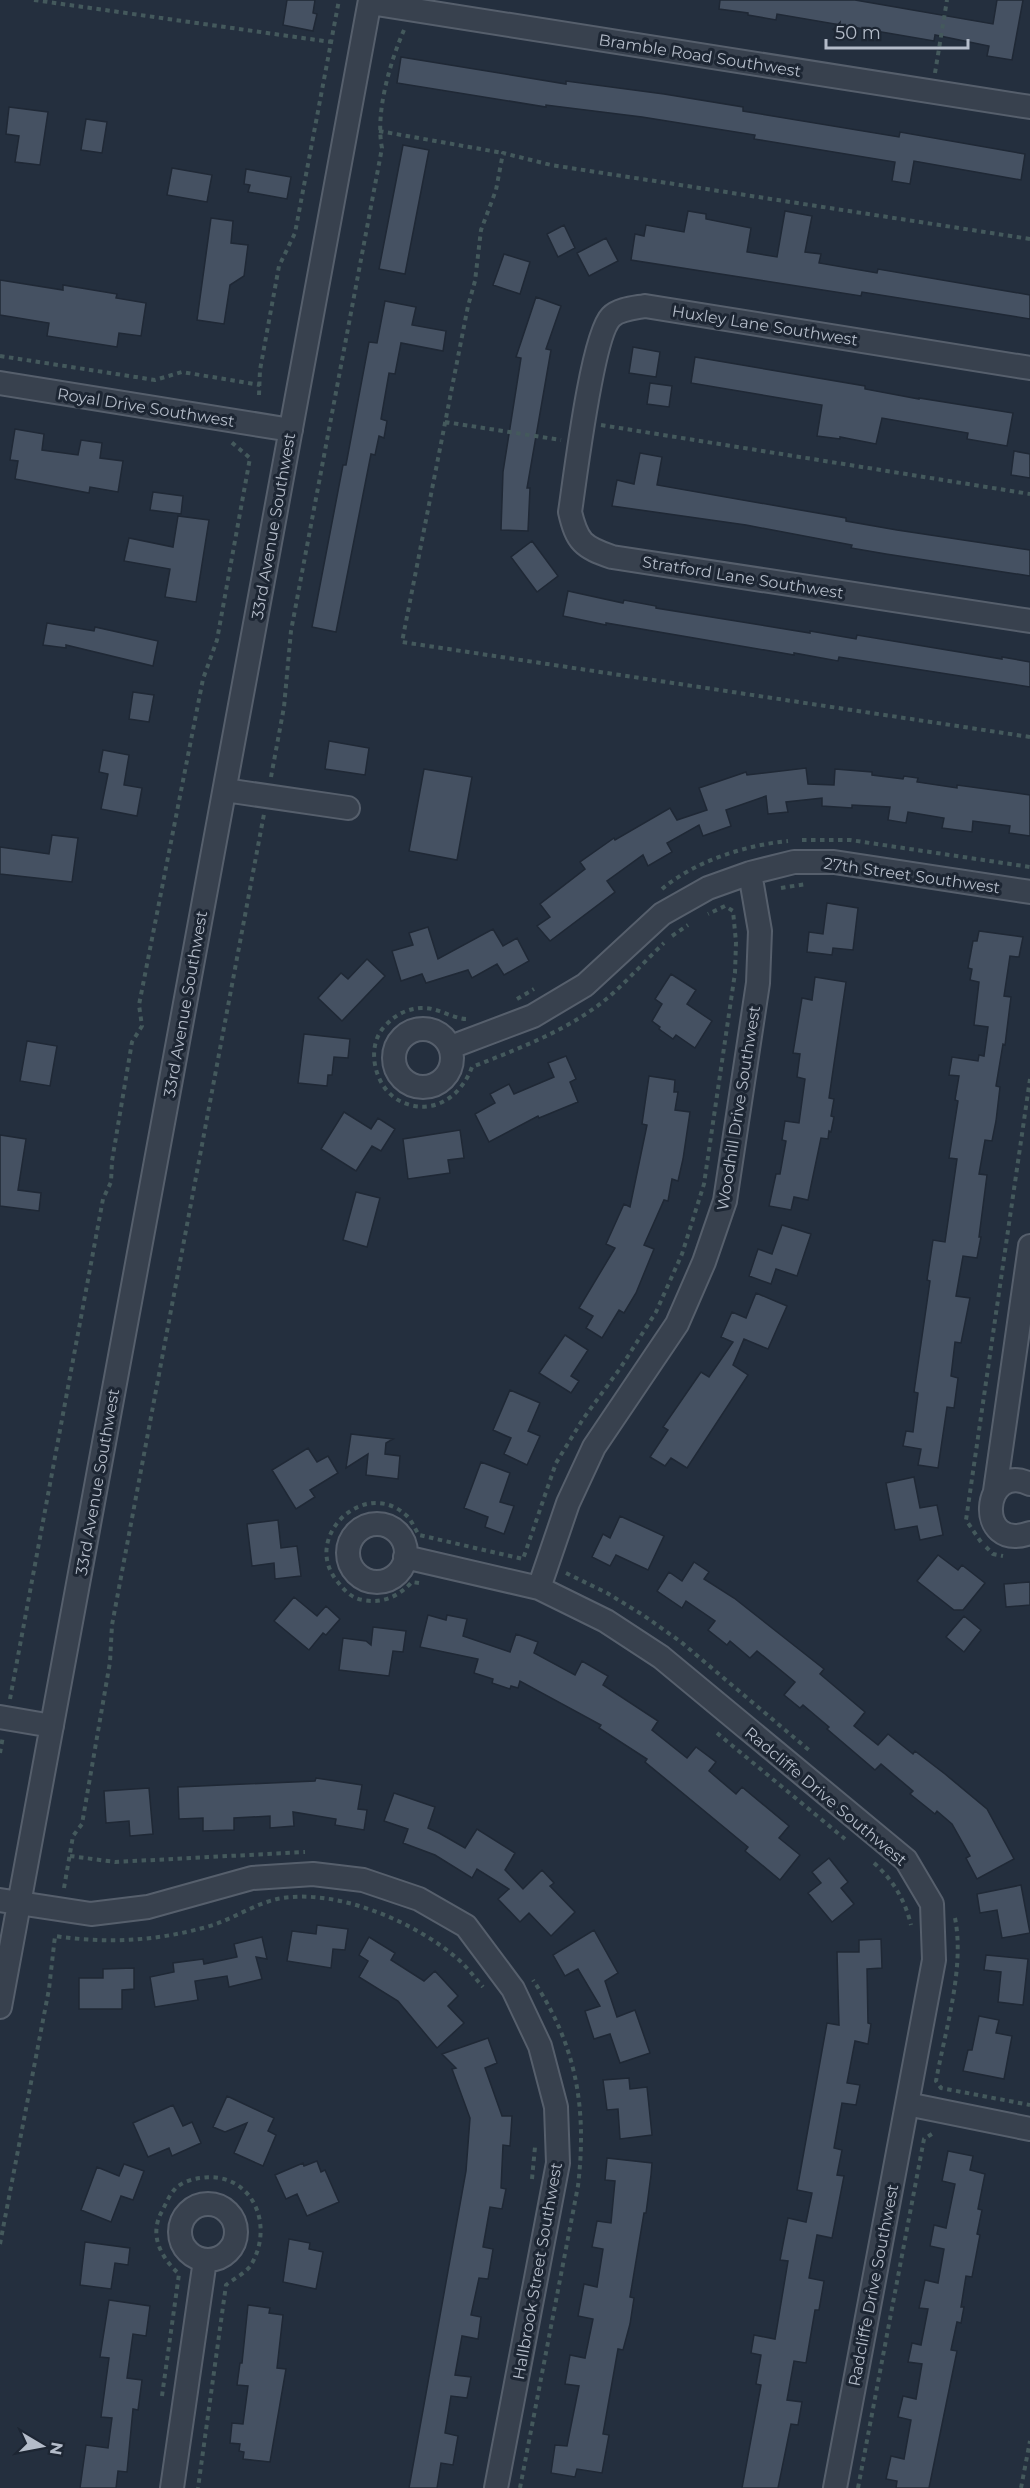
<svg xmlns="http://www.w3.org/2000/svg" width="1030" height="2488" font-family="Montserrat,sans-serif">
<rect width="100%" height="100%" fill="#242f3e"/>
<path fill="#455162" stroke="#1f2835" stroke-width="1.5" d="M287,0h28l-2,13 4,1 -4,17 -30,-6z
M720,0h135l138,24 4,-24h26l-11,60 -25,-4 2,-10 -54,-11 -1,6 -157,-27 -1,6 -28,-5v-2l-29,-4z
M401,57l165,27v-3l98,13 79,13v4l156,26 1,-5 125,22 -4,26 -107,-19 -4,23 -18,-3 3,-19 -141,-23 1,-4 -113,-18 -96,-12v2l-149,-24z
M9,107l39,5 -8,53 -25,-3 4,-26 -13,-2z
M86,119l21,3 -5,31 -21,-3z
M403,145l26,5 -24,124 -26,-5z
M172,168l40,7 -5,27 -40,-7z
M246,169l45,8 -4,22 -39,-7 2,-7 -6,-1z
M688,211l18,3v5l45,9 -4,24 30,5 8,-46 27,5 -7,36 16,2 -2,9 58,10 1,-4 152,26v24l-168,-27 -1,4 -230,-36 4,-26 9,2 2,-11 38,7z
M211,218l22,3 -2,22 17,2 -4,31 -14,9 -6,39 -27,-4z
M564,225l11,23 -17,9 -11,-23z
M606,238l12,23 -29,15 -12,-23z
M504,254l26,8 -10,32 -27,-9z
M0,280l63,10v-5l54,9 -1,4 30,5 -5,33 -22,-3 -2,14 -70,-11 2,-13 -49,-8z
M536,297l25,9 -15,43 5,1 -24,138h3l-2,43 -27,-1 2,-58 18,-114 -5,-1z
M385,301l31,6 -4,18 34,6 -3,20 -42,-8 -6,31 -6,-1 -8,46 6,2 -3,17 -5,-2 -4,19 -4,-1 -35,178 -24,-5 31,-162h3l23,-123 8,1z
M633,347l27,5 -4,25 -27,-4z
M695,357l170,29v3l54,10v-1l94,15 -6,33 -40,-7 1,-6 -86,-15 -6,26 -36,-7v2l-23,-3 5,-31 -131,-22z
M650,383l22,3 -3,21 -22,-3z
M15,429l29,5 -2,16 36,5 3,-15 21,3 -2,15 23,3 -5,31 -28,-5 -1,6 -74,-14 3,-18 -8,-1z
M1014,451l16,3v24l-19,-3z
M640,453l22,4 -5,28 189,33v3l51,9 133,20v26l-144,-22 -35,-6 1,-3 -106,-20 -134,-19 5,-26 17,4z
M153,492l30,4 -2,18 -31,-4z
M178,516l31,4 -13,82 -31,-5 5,-28 -46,-8 5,-23 44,9z
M532,541l26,35 -21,16 -26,-35z
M568,591l55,12 1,-3 32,6v2l154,25v-2l46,8 1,-4 145,24v-2l28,5v25l-191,-30 -1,4 -44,-8v2l-188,-32v2l-43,-9z
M47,623l47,8 1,-4 63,14 -5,25 -87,-21v3l-23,-3z
M133,692l21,3 -5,27 -20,-3z
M329,741l40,7 -4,27 -40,-6z
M103,750l26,5 -5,30 18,3 -5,28 -36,-7 7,-35 -9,-2z
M806,768l2,16 26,1 1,-16 37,3v3l31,4 1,-3 14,2 -1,4 40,6v-3l73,10v41l-21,-3 1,-7 -37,-5 -1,11 -30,-4 2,-10 -36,-6 -2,11 -18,-3 2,-13 -38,-2v3l-30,-2v-8l-36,4 2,10 -20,2 -2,-18 -40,14 5,16 -28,10 -4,-11 -32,18 5,9 -24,14 -5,-11 -36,26 8,11 -65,49 -13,-15 13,-9 -10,-13 45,-35 -5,-7 34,-24 1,2 55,-32 7,12 30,-10 -8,-22 47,-16 1,3z
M424,769l48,8 -15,83 -48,-9z
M52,835l26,3 -6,44 -72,-8v-27l49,7z
M827,903l31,5 -5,42 -20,-2 -1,7 -25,-3 2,-20 14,2z
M428,927l10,32 55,-30 10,17 14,-8 12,23 -25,14 -7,-11 -25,14 -4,-8 -42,13 -4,-9 -21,7 -9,-30 21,-6 -4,-12z
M979,931l44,6 -4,20 -9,-1 -6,40 7,1 -6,48 -2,-1 -7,42 4,1 -4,34 -4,20 -7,-1 -6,34 8,1 -8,62h2l-4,21 -14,-2 -7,40 14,2 -9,45 -6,-1 -4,34 7,2 -4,30 -7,-1 -9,61 -20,-3 3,-16 -18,-3 3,-15 7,1 5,-39 -4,-1 16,-111 -3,-1 6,-40 12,2 12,-83 -8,-1 9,-57 -3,-1 4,-24 -10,-1 3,-18 26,4 1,-6 5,1 4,-29 -14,-2 5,-43 -9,-2 2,-11 -4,-1 5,-27h4z
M367,959l18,17 -43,45 -24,-23 23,-25 7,6z
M671,974l25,16 -9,14 25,17 -17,27 -19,-13 -3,4 -14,-10 1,-2 -8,-6 10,-17 -7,-5z
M815,977l31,5 -17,116 5,1 -3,17 3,1 -3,15 -2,-1 -1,8 -7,-1 -13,62 -14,-3 -3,13 -22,-4 7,-32h4l6,-33 -4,-1 3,-19 14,2 6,-44 -8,-2 3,-23 -7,-1 9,-55 10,2z
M304,1034l46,5 -2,19 -14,-1 -2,18h-4l-1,11 -29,-3z
M27,1041l30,5 -7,40 -30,-5z
M566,1056l10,23 -6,3 8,20 -39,16 -1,-2 -49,26 -14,-28 20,-11 -5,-9 19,-10 5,10 40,-17 -6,-14z
M649,1076l26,4 -1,12h4l-3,18 15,2 -7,47 -5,22 -6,-2 -4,22 -4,-1 -20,45 10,4 -18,44 -12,20 -5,-3 -17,28 -16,-10 7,-12 -14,-8 36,-60 -9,-4 18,-40 6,3 17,-82 -5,-1z
M344,1112l27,17 7,-11 17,11 -14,22 -9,-5 -16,25 -35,-22z
M460,1130l4,28 -16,2 2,13 -42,6 -5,-40z
M0,1135l26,4 -8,51 23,3 -2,18 -39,-5z
M356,1192l24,6 -13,49 -24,-7z
M782,1225l29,9 -14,42 -21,-7 -5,15 -22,-8 9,-27 14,5z
M756,1293l31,13 -19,43 -24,-10 -11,26 15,10 -61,93 -16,-10 -6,8 -15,-9 18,-27 -5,-3 38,-55 8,5 24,-35 -12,-5 11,-25 14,6z
M565,1335l23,15 -17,26 8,5 -8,12 -32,-20z
M510,1390l30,13 -12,28 12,5 -13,29 -23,-11 7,-16 -18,-8z
M351,1434l42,5 -7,4 -1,11 15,2 -2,23 -32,-4 2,-21 -22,14z
M308,1448l9,14 11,-6 10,17 -28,17 5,7 -19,12 -24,-39z
M481,1462l29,11 -10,29 14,4 -10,28 -19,-7 3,-10 -24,-9z
M914,1477l6,31 17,-3 6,30 -23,5 -3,-14 -22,4 -9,-47z
M620,1516l44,20 -16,34 -32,-15 -6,11 -18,-9 11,-23 7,4z
M278,1520l3,28 16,-2 4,30 -26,3 -1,-16 -22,3 -5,-42z
M938,1555l20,15 4,-5 23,18 -22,27h-9l-37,-29z
M694,1562l15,10 -5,7 30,19 90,71 -4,5 45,38 -11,14 24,19 10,-11 25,20 2,-3 30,23 42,35 27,50 -37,20 -11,-21 4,-2 -18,-32 -15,-13 -2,3 -25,-20 3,-3 -32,-27 -6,6 -48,-41 2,-2 -26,-22 -3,3 -16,-13 11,-13 -38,-31 -7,7 -20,-17 -3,4 -19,-15 7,-9 -29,-20 -4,7 -25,-17 12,-19 13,9z
M1030,1582v23l-24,2 -2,-23z
M294,1597l23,19 9,-10 14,13 -14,16 -3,-2 -14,17 -35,-29z
M428,1615l18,5 1,-5 20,4 -4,17 47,16 6,-18 22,8 -4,11 41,22 7,-14 26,15 -5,9 55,36 -6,9 35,28 9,-11 20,15 -7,9 27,23 6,-7 47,39 -10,12 21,17 -20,25 -35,-29 3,-4 -103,-85 2,-3 -48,-31 2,-3 -81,-44 -2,7 -7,-2 -1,3 -18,-6 1,-4 -19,-6 4,-14 -58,-12z
M964,1616l17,14 -17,22 -18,-15z
M373,1627l33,4 -3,21 -10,-1 -4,25 -50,-6 4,-32 23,3 5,4z
M316,1778l46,7 -4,24 9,1 -3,20 -29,-5 1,-6 -43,-7 1,14 -24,2v-12l-36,2v12l-31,1v-13l-24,1 -1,-32 137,-6z
M149,1788l4,46 -23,2 -1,-15 -23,2 -2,-32z
M394,1793l41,14 -7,21 11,5 26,15 12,-19 38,24 -10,17 18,19 19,-19 12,13 -4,3 25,26 -24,24 -22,-23 -9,9 -22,-23 11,-10 -32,-20 -5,9 -37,-23 -32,-12 5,-14 -24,-8z
M829,1858l19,24 -7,6 13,16 -22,18 -24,-29 13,-10 -9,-11z
M1021,1885l9,48 -28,5 -5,-28 -17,3 -3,-19z
M317,1925l31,4 -3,21 -12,-1 -2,19 -44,-7 5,-30 24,3z
M594,1930l24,43 -13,8 12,36 18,-7 15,43 -30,10 -10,-29 -16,5 -9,-28 15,-5 -22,-37 -13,7 -12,-21z
M262,1937l5,22 -11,-2 6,22 -33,8 -2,-11 -32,5 3,19 -43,7 -5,-30 24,-5 -1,-9 30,-4 1,5 33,-7 -3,-13z
M369,1937l26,16 -4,7 33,21 11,-10 23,25 -10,10 16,17 -27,25 -39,-47 -39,-24 9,-16 -9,-6z
M881,1939l1,29 -15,1 1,54 3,1 -3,20 -13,-3 -8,42 13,2 -4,20 -14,-2 -8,45 8,2 -5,25 7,1 -12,62 -15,-3 -8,43 15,3 -5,29h-4l-9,53 -12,-2 -7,39 15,2 -4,23 -7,-1 -13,64h-36l19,-103 -5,-1 5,-29 -10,-2 3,-18 21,4 13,-78 -8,-1 8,-42 18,4 6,-29 -15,-3 30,-167 12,2 -2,-73h22v-12z
M986,1955l42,4 -5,46 -25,-3 3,-30 -17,-2z
M134,1968v21l-12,1v19h-43v-31h24v-9z
M979,2016l20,4 -3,13 16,3 -8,43 -41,-8 5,-21h4z
M488,2038l9,25 -12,5 17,48h10l-2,30 -7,-1 -2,43 5,1 -4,20 -12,-2 -7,40 10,2 -5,30 -9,-1 -8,37 10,2 -3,22 -16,-3 -7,39 16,2 -4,21 -16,-2 -6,37 13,3 -5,29 -12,-2 -4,25h-28l57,-317 4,-53 -18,-49 4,-1 -14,-14z
M629,2078l1,11 17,-2 5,48 -32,4 -2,-30 -11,1 -4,-30z
M227,2096l47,22 -6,13 8,4 -13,31 -29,-13 13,-30 -22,9 -12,-5z
M173,2105l10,21 9,-4 9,21 -29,13 -3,-8 -21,9 -15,-34z
M948,2151l25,5 -3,14 15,4 -7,35 4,1 -5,24 3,1 -8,42 -6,-1 -5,31h3l-3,16 -4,-1 -6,28 6,1 -28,137h-33l1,-7 -11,-2 5,-23 13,3 7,-39 -13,-3 5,-21 13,3 6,-35 -14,-2 4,-19 9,2 7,-36 -9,-1 6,-28 13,3 6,-34 -14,-3 4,-21 12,3 9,-44 -13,-3z
M607,2158l45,5 -1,12 -5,38h-2l-14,84 4,1 -4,26 -7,26 -5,-1 -15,85 6,1 -7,38 -25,-4 -2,8 -24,-4 4,-28 12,1 12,-60 -14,-2 5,-29 15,3 8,-39 -15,-3 6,-32 13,3 6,-38 -11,-2 5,-26 14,2 4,-42 -10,-1z
M317,2161l4,11 4,-2 14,32 -32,14 -10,-22 -11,5 -11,-24 28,-12 1,3z
M124,2164l20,7 -11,29 -12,-4 -10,26 -30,-12 16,-43 22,9z
M289,2239l21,4 -1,6 14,3 -7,37 -33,-7z
M85,2242l45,6 -2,17 -13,-2 -4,26 -31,-4z
M109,2300l41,6 -4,30 -13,-2 -6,44 15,2 -4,30 -5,-1 -6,63 -9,-1 -2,17h-36l6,-43 22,3 4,-30 -11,-1 8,-59 -9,-1z
M248,2305l22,3 -1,5 14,2 -6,53 9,1 -16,93 -27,-3 1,-7 -5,-1 1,-7 -10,-1 2,-20 11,1 5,-38 -11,-1 3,-22h2z"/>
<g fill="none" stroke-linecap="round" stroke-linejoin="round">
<defs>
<path id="minor" d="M370,3l660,104
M1030,368l-385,-62c-11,2 -26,3 -34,11 -19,19 -36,162 -41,195 7,30 13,35 42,45l418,64
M0,383l291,47
M225,790l123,18
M394 1058a29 29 0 1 1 58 0a29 29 0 1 1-58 0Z
M451,1047l82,-31 52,-31 77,-71 46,-26 42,-15 44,-11h40l196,30
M1030,1484c-48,-23 -56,69 0,49
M995,1491l35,-245
M348 1553a29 29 0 1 1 58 0a29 29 0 1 1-58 0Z
M405,1557l134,31 67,33 55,36 245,203 26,44 2,56 -99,528
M539,1588l29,-85 26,-56 83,-123 27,-62 21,-61 33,-218 2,-52 -10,-58
M0,1717l52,9
M0,1900l91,14 57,-7 104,-29 61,-4 50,6 56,19 47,27 47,63 27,57 16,61 2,56 -62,325
M0,2007l370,-2007
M907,2104l123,25
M180 2232a28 28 0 1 1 56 0a28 28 0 1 1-56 0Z
M172,2488l33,-228"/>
</defs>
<use href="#minor" stroke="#565f6c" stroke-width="26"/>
<path stroke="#44595c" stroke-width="4" stroke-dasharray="4.5 4.5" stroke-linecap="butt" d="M34,0l297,42
M935,73l12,-73
M379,131l124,22
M1030,239l-479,-74 -48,-12 -7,37 -15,40 -6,51 -7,25 -66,336 628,95
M0,356l155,24 27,-8 78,13
M259,395l1,-25 19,-104 16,-33 44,-233
M445,422l116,18
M601,425l429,69
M271,777l13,-70 7,-76 91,-483c-7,-35 8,-86 22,-118l2,-1
M802,840h48l180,27
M781,888l25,-4
M662,889c33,-28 84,-44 126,-48
M672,936l16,-11
M517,999l17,-10
M466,1019c-15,-1 -29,-12 -45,-11 -15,1 -26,7 -36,18 -20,20 -11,62 15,75 32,16 61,-4 72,-34 48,-19 100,-38 139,-72 19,-17 35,-35 53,-52
M981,1542l-15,-22 64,-441
M986,1547l7,7 10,2
M566,1573l41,20 36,22 38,27 129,109
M419,1583l-7,-1c-13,14 -29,22 -49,18 -12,-2 -19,-10 -26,-19 -36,-44 28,-105 70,-65 5,5 8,13 12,19l104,24 33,-96 27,-44 38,-52 35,-55 26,-58 22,-70 31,-211 1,-31 -3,-31 -8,-5 -17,8
M10,1699l93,-500 8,-17 1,-21 20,-119 10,-16 -3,-21 64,-326 14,-39 33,-182 -20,-17
M717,1733l128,106
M0,1753l3,-17
M70,1856l45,6 190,-10
M874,1863c19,17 31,37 37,62
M64,1888l9,-52 9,-12 28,-162 2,-37 152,-811
M955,1918c10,50 -10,113 -19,163l5,7 89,17
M532,2179l3,-32
M0,2244l49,-255 6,-53c54,8 105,5 158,-11 21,-7 42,-21 64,-26 58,-12 139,23 182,61 9,8 16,18 24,27
M162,2396l17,-122c-17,-16 -30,-37 -18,-61 4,-7 8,-18 14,-24 5,-6 17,-10 25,-11 50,-8 76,45 51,87 -5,8 -18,14 -25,20l-28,203
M520,2488l58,-302c9,-77 -1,-140 -45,-206
M858,2488l66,-349 11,-7
M1021,2488l9,-47"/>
<use href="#minor" stroke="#38414e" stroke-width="22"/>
</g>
<g text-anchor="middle" stroke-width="6" stroke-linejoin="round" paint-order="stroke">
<g font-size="16" fill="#b4bcc9" stroke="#1d2633">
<text transform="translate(700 55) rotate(9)" y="6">Bramble Road Southwest</text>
<text transform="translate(765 325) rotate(9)" y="6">Huxley Lane Southwest</text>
<text transform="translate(146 407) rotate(9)" y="6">Royal Drive Southwest</text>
<text transform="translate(273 526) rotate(-80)" y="6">33rd Avenue Southwest</text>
<text transform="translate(743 577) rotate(9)" y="6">Stratford Lane Southwest</text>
<text transform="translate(912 875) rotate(8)" y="6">27th Street Southwest</text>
<text transform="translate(185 1004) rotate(-80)" y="6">33rd Avenue Southwest</text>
<text transform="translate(738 1108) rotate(-81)" y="6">Woodhill Drive Southwest</text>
<text transform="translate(97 1482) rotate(-80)" y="6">33rd Avenue Southwest</text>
<text transform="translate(826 1796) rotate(40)" y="6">Radcliffe Drive Southwest</text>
<text transform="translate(537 2271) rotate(-80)" y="6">Hallbrook Street Southwest</text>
<text transform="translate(873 2285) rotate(-79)" y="6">Radcliffe Drive Southwest</text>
</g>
</g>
<g transform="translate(42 2446) rotate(100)" stroke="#1d2633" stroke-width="4.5" paint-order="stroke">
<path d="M0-4.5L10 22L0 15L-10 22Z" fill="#b4bcc9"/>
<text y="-9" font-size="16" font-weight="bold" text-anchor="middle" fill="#b4bcc9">N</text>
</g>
<path d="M826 39v9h142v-9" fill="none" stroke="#b4bcc9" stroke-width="3"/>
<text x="835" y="39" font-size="18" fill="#b4bcc9" stroke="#1d2633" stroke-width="4.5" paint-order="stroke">50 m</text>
</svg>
